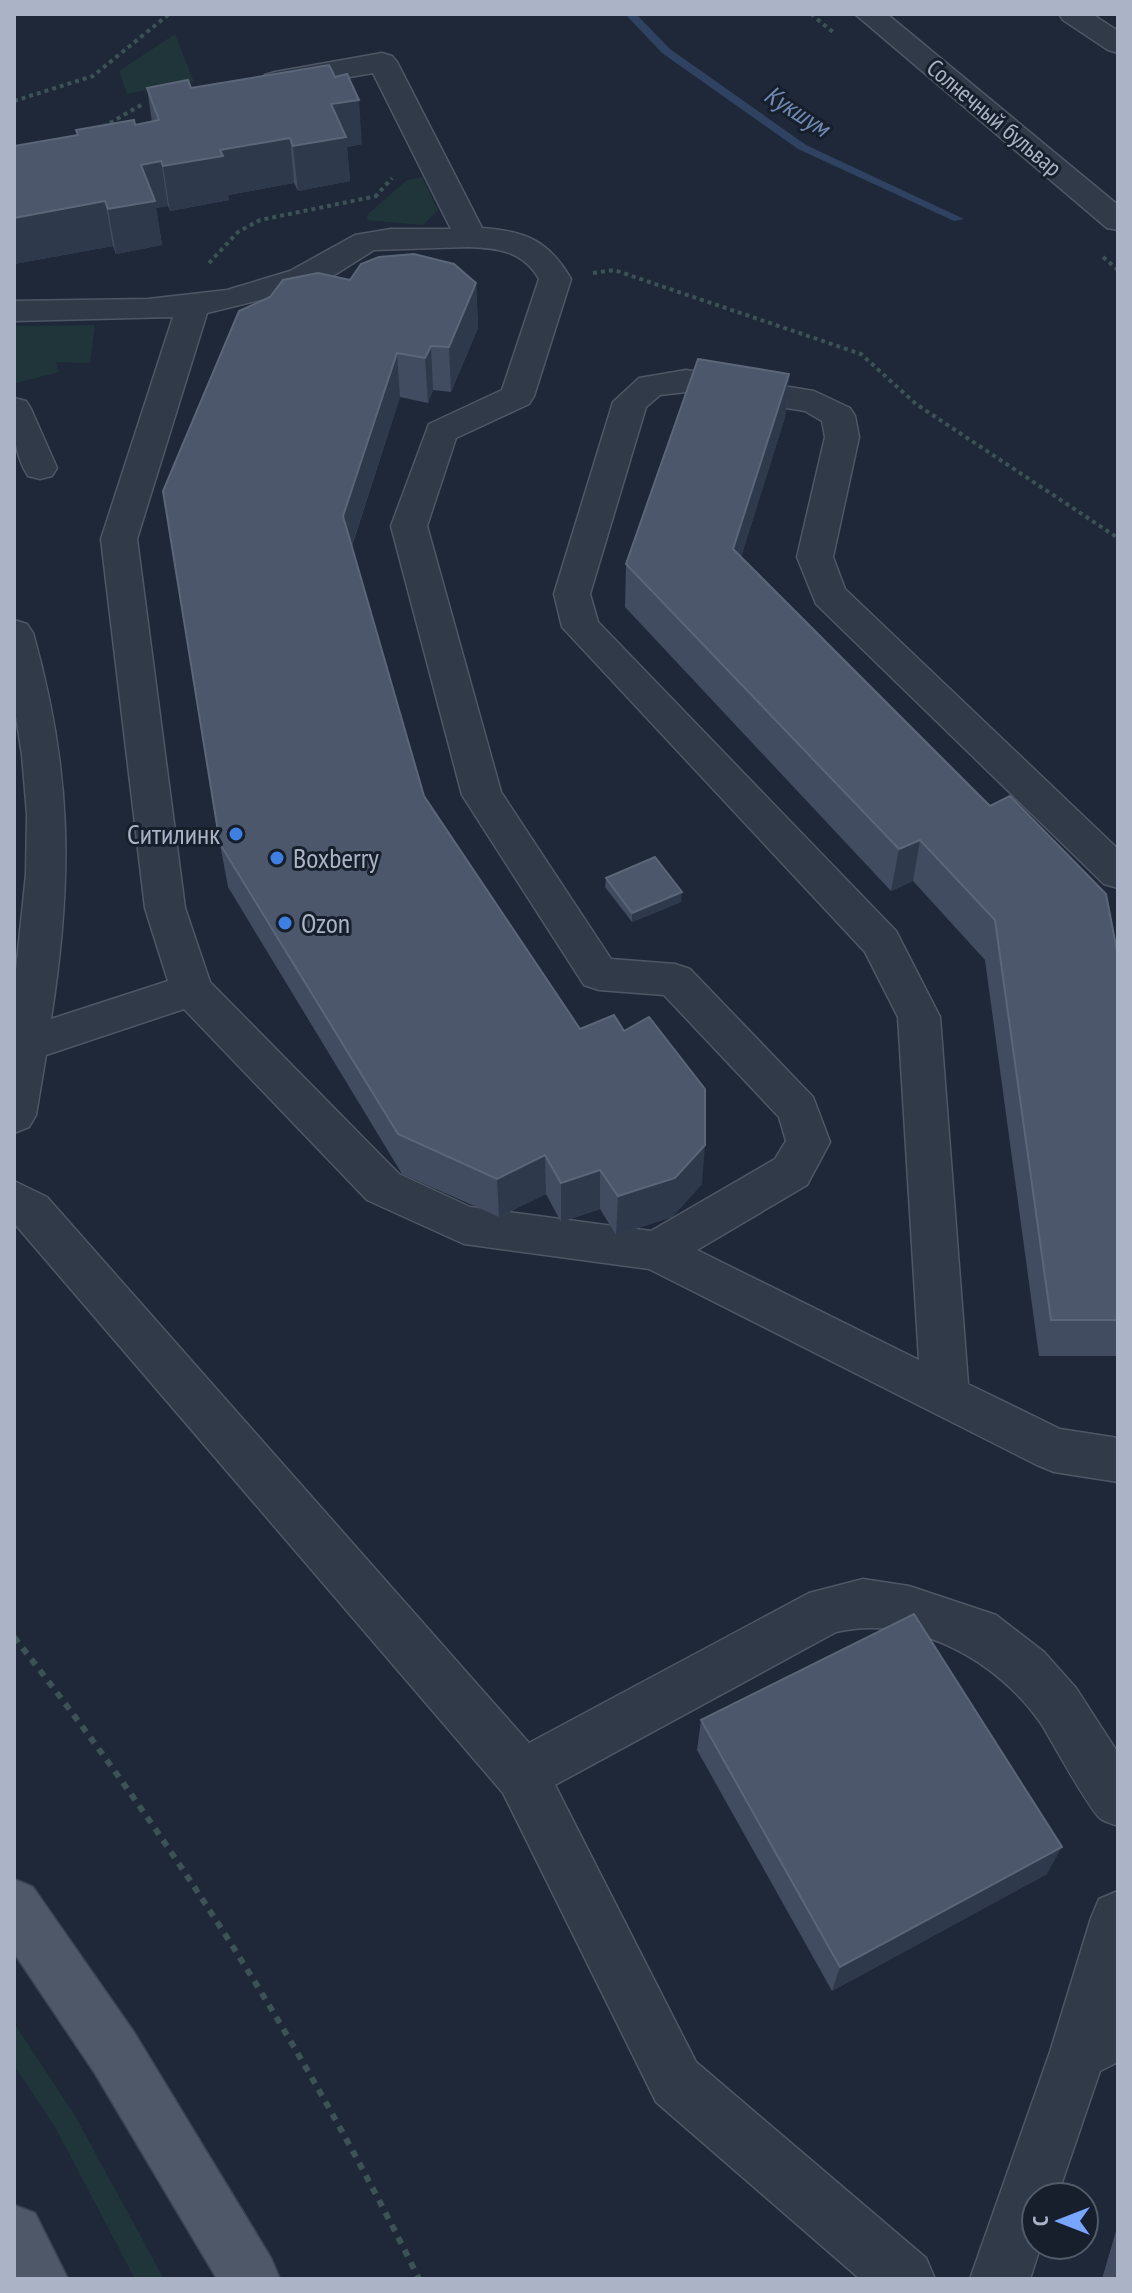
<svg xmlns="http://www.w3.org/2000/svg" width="1132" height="2293" font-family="'PT Sans Narrow',sans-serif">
<rect width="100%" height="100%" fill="#1e2838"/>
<path fill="#203539" d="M175,34l19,48 -67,12 -8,-23z
M422,177l16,33 -15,15 -56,-5 1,-6 39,-34z
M95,325l-5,38 -34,-1 3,10 -43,11 -2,-57z
M14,2023l60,91 90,165h-29l-80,-152 -41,-62z"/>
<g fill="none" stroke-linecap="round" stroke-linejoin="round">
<path fill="#2f4261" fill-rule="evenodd" d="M625,14h11l34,35 136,96 158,74 -10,2 -156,-72 -136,-96z"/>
<defs>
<path id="minor" d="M855,14h32l231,191v25l-11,-2z
M1059,14h33l26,17v22l-10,-3 -45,-30z
M382,53l10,3 5,6 85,166c44,3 67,13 89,51l-37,117 -5,8 -73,34 -29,88 74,266 110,167 64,5 15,5 123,128 17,45 -23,43 -110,65 222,110 -21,-343 -33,-65 -303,-325 -8,-33 59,-192 26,-24 47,-8 128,21 36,17 5,8 4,21 -26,120 12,32 273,260v39l-14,-4 -288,-280 -19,-47 28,-120 -3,-16 -17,-10 -119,-19 -26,3 -14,12 -56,187 8,28 298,309 44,86 28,367 92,45 58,9v44l-64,-10 -17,-7 -388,-196 -185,-25 -97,-44 -183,-191 -138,46 -10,60 -7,12 -15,6v-144l12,-115 1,-60 -5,-59 -8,-51v-84l13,4 6,9c39,138 40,245 18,386l117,-38 -23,-73 -44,-369 72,-222 -159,4v-20l134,-2 79,-9 63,-19 65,-36 36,-6h60l-78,-156 -98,17 -10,-3 -5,-6 5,-6 10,-3zM468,247c30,1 55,4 71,32l-37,111 -73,34 -38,102 71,269 122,190 15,5 65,5 115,122 7,24 -11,18 -124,72 -181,-24 -71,-33 -189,-192 -25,-74 -48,-369 70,-226 94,-23 35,-16 38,-24z
M14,398l12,3 5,8 26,59 -5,8 -12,3 -12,-3c-16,-25 -14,-49 -14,-78z
M14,1181l33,16 482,546 280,-150 54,-14 46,7 87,29 48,37 32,36 42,65v73c-5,-2 -13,-4 -17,-7 -12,-9 -48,-76 -59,-94 -44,-65 -128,-111 -206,-93l-281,153 141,277 230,196 9,21h-75l-204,-177 -153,-309 -489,-570z
M1118,1891v171l-18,9 -43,126h-21v48h5l-11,34h-60l80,-227 41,-134 8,-19z"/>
<path id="major" d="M14,1879l19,8 101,145 137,226 9,21h-63l-123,-207 -80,-119z
M14,2205l21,8 33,66h-54z"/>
</defs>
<use href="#minor" stroke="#4f5767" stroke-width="3"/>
<use href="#major" stroke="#3b4352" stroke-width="3"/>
<path stroke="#3d5256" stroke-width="4" stroke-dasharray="4 4" stroke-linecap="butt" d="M811,14l23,19
M14,101l79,-25 76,-62
M103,127l40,-23
M375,197l17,-19
M1103,257l15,13
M209,263l29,-31 22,-12 117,-24
M593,273l21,-3 247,84 55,50 202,134"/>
<path stroke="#3d5256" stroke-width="6" stroke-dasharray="7 7" stroke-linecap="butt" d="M14,1637c158,201 292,413 405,642"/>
<use href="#minor" fill="#313a48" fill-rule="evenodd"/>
<use href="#major" fill="#4f5869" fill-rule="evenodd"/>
</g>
<path fill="#414c60" d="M147,88h44l171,56 -15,3 3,34 -52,10 -4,-8 -66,12 1,5 -59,11 -2,-5 -12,2 6,37 -46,9 -3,-8 -99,18 121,-139 17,-3z
M350,280l126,3 2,45 -27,64 -18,-2 -5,13 -28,-6 -48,149 72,250 156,233 122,155 -30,33 -56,18 -16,-26 -39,13 -15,-28 -47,23 -97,-43 -174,-287 -8,-43z
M789,374l-4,43 -44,140 377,399v400h-79l-54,-396 -72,-79 -22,10 -266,-284 1,-43z
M606,878l75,24 -49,20 -27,-35z
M701,1720l346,154 -215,117 -135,-241z
M1118,2224v55h-16z"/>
<path fill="#2e394b" d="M359,100l3,44 -15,3 3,34 -52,10 -5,-45 38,-42z
M290,138l4,45 -66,12 1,5 -59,11 -7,-45 57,-16z
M161,161l7,45 -12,2 6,37 -46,9 -8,-45 33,-44z
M105,201l8,45 -99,18v-46z
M476,283l2,45 -27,64 -2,-45z
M431,346l2,44 -5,13 -3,-45z
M397,353l3,44 -53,163 -4,-44z
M789,374l-4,43 -55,175 3,-43z
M920,840l-7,41 -22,10 8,-42z
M682,892l-1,10 -49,20v-9z
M705,1145l-3,39 -30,33 -56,18 2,-39z
M545,1155l1,39 -47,23 -2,-38z
M600,1170v39l-39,13v-39z
M1062,1847l-15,27 -215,117 8,-24z"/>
<path fill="#4c576b" stroke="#5b6679" stroke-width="2" d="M329,65l6,12 12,-3 12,26 -28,4 15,33 -53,9 -3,-8 -70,12 3,6 -60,10 -2,-5 -20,4 14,36 -47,8 -3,-8 -91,17v-72l64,-11 -2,-5 58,-10 1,5 24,-5 -12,-32 41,-8 3,8z
M414,254l40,10 22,19 -27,64 -18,-1 -6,12 -28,-5 -54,163 81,280 156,233 34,-14 10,16 25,-14 56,72v56l-30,33 -57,18 -18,-26 -39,13 -16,-28 -48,24 -99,-45 -178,-290 -57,-353 76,-180 31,-14 13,-17 35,-7 32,7 11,-16 18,-7z
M698,359l91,15 -56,175 257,257 20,-10 96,98 12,62v364h-67l-56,-400 -75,-80 -21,9 -273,-285z
M655,857l27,35 -50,21 -26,-35z
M914,1614l148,233 -222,120 -139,-247z"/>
<g fill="#3f7fe0" stroke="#171f2c" stroke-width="3">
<circle cx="236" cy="834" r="8"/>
<circle cx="277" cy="858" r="8"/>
<circle cx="285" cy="923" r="8"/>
</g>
<g text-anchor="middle" stroke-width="6" stroke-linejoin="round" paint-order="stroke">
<g font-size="24" fill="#abb4c6" stroke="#171f2c">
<text transform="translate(994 118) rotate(40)" y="8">Солнечный бульвар</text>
</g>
<g font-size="26" font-style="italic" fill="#7089b1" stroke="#171f2c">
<text transform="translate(797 111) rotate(33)" y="9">Кукшум</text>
</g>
<g font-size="28" fill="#abb4c6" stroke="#171f2c" text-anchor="start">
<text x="220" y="844" text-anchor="end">Ситилинк</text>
<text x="293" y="868">Boxberry</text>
<text x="301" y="933">Ozon</text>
</g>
</g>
<rect width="1132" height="2293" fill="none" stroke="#abb4c6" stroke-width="32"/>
<g transform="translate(1060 2221) rotate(270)"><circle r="38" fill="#171f2c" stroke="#525b6a" stroke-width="2"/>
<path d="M0-6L14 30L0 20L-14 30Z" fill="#77a5ff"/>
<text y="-12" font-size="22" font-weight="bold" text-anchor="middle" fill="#abb4c6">С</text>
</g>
</svg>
